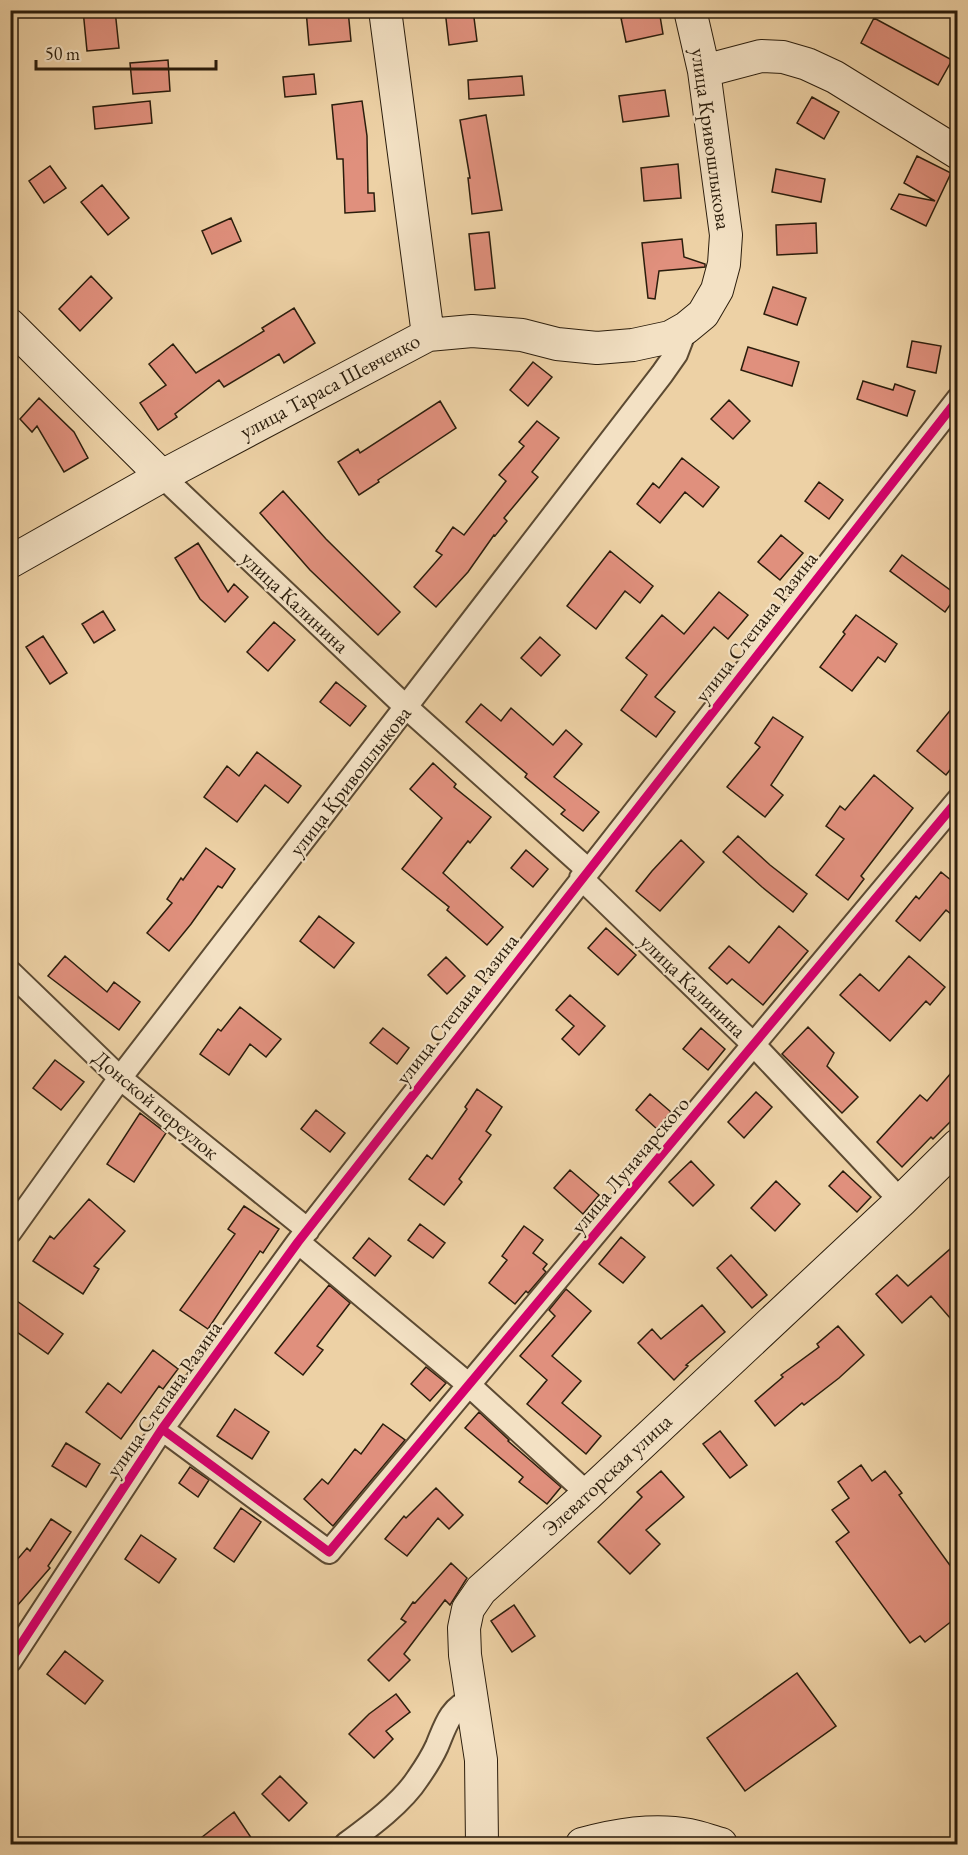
<svg xmlns="http://www.w3.org/2000/svg" width="968" height="1855" font-family="'EB Garamond',serif">
<rect width="100%" height="100%" fill="#edd1a5"/>
<filter id="stains"><feTurbulence type="fractalNoise" baseFrequency=".00333" numOctaves="4"/><feColorMatrix values="0 0 0 0 .2 0 0 0 0 .09 0 0 0 0 .02 0 0 0 .5 -.17"/></filter>
<radialGradient id="worn" r=".72"><stop offset=".6" stop-color="#630" stop-opacity="0"/><stop offset="1" stop-color="#630" stop-opacity=".3"/></radialGradient>
<path fill="#e0907d" stroke="#2b1d0c" stroke-width="1.5" d="M83,10h32l4,38 -32,3z
M306,10h42l3,31 -42,4z
M445,10h28l4,31 -28,4z
M659,10l4,24 -37,8 -5,-24z
M874,18l78,42 -14,25 -77,-42z
M168,60l2,31 -37,3 -3,-31z
M314,74l2,20 -31,3 -2,-20z
M522,76l2,19 -55,4 -1,-19z
M665,90l4,26 -46,6 -4,-26z
M812,97l27,15 -15,27 -27,-16z
M150,101l2,22 -57,6 -2,-22z
M362,101l5,35 1,57h6l1,18 -30,2 -2,-54h-6l-5,-54z
M486,115l16,95 -30,4 -4,-36h2l-10,-58z
M917,156l34,17 -25,53 -35,-17 8,-15 36,7 -31,-18z
M678,164l3,34 -37,3 -3,-33z
M50,166l16,22 -22,15 -15,-22z
M776,169l49,10 -4,23 -49,-10z
M102,185l27,33 -21,17 -27,-33z
M231,218l10,23 -29,13 -10,-23z
M816,223l1,30 -40,2 -1,-30z
M489,232l6,56 -20,2 -6,-56z
M682,239l2,18 21,7v3l-46,4 -4,28 -7,-1 -6,-55z
M91,276l21,22 -32,33 -21,-22z
M773,287l33,11 -9,27 -33,-11z
M294,308l21,35 -31,20 -5,-9 -55,33 -5,-7 -44,34 2,3 -19,13 -18,-27 26,-18 -17,-21 24,-20 23,29 68,-42 -2,-3z
M912,341l29,5 -5,27 -29,-6z
M748,347l51,15 -7,24 -51,-16z
M533,362l19,15 -24,29 -18,-16z
M863,381l30,9 2,-6 20,7 -8,25 -50,-17z
M39,398l35,34 14,26 -24,14 -27,-46 -5,6 -12,-13z
M729,400l21,21 -17,18 -22,-20z
M440,401l16,27 -78,52 1,2 -20,13 -21,-33 20,-13 2,4z
M537,421l22,17 -27,34 6,5 -34,41 3,3 -12,15 -1,-1 -26,37 -32,35 -22,-20 28,-32 -6,-4 17,-24 11,8 42,-54 -7,-6 25,-29 -5,-4z
M682,458l37,29 -16,20 -18,-15 -25,31 -23,-19 16,-21 6,5z
M819,482l24,18 -14,19 -24,-18z
M283,491l43,48 74,73 -22,23 -68,-65 -50,-57z
M781,535l22,18 -23,27 -22,-18z
M198,543l30,49 6,-8 14,13 -23,25 -25,-23 -25,-41z
M610,551l43,35 -13,17 -15,-12 -29,38 -29,-23z
M902,555l55,40 -12,17 -55,-41z
M719,592l29,23 -20,24 -14,-12 -59,70 20,15 -19,25 -35,-27 26,-35 -21,-17 36,-43 22,19z
M103,611l12,19 -21,13 -12,-19z
M856,615l41,29 -12,18 -7,-5 -26,34 -32,-24 25,-33 -2,-2z
M274,622l21,18 -27,31 -21,-19z
M43,636l24,37 -17,11 -24,-37z
M540,637l20,18 -19,21 -20,-18z
M336,682l30,24 -16,20 -30,-24z
M957,702v59l-11,14 -29,-24z
M481,704l20,17 10,-13 42,37 13,-15 16,14 -28,33 45,35 -16,19 -22,-17 4,-4 -40,-33 2,-3 -61,-52z
M773,717l30,20 -32,48 12,10 -18,22 -38,-30 33,-40 -5,-4z
M257,752l44,34 -13,17 -23,-18 -28,37 -33,-25 23,-31 12,10z
M433,763l23,21 -2,3 37,30 -21,26 -2,-2 -25,32 60,54 -16,18 -40,-35 2,-3 -47,-38 40,-51 -32,-29z
M874,775l39,33 -52,68 3,3 -16,21 -32,-25 28,-36 -18,-13 14,-20 5,4z
M738,836l32,29 37,29 -14,18 -31,-25 -39,-35z
M681,840l23,22 -44,49 -24,-20 16,-20z
M206,848l29,21 -13,19 -4,-2 -27,38 -22,27 -22,-18 25,-30 -5,-4 14,-21 2,2z
M526,850l22,19 -15,18 -22,-19z
M941,872l16,13v34l-11,-9 -26,31 -24,-20 20,-25 3,3z
M319,916l35,27 -20,25 -34,-27z
M779,926l29,25 -45,54 -31,-26 -5,5 -18,-16 20,-22 20,17z
M606,928l30,27 -18,20 -30,-27z
M65,956l42,36 7,-10 26,20 -21,28 -71,-54z
M909,956l36,31 -15,18 -4,-4 -36,40 -50,-46 20,-21 19,17z
M446,957l19,19 -18,18 -19,-19z
M570,995l35,31 -26,29 -17,-16 12,-13 -18,-16z
M240,1007l41,32 -15,18 -16,-13 -21,31 -29,-21 18,-25 3,2z
M808,1027l26,26 -7,13 31,31 -16,16 -60,-59z
M383,1028l26,20 -12,16 -27,-21z
M701,1028l24,21 -17,21 -25,-21z
M55,1060l29,22 -23,28 -28,-22z
M957,1066v49l-24,24 -2,-2 -29,30 -25,-25 43,-47 7,6z
M477,1089l25,18 -16,24 5,4 -32,44 3,3 -18,23 -35,-26 18,-24 5,4 35,-50 -2,-2z
M756,1092l16,15 -28,31 -16,-16z
M650,1094l21,18 -14,17 -21,-19z
M316,1110l29,23 -15,19 -29,-23z
M140,1113l26,20 -32,49 -27,-18z
M691,1161l23,24 -21,21 -24,-24z
M570,1170l29,25 -16,19 -29,-26z
M843,1171l28,26 -14,15 -28,-26z
M776,1181l24,23 -25,27 -24,-23z
M89,1199l36,32 -31,35 5,3 -16,25 -50,-33 17,-25 4,3z
M244,1206l35,23 -16,24 -3,-2 -52,78 -28,-19 55,-76 -7,-5z
M420,1224l25,19 -12,15 -25,-18z
M524,1226l19,14 -10,13 14,11 -4,5 3,3 -18,21 -2,-2 -11,13 -26,-21 18,-23 -5,-4z
M621,1237l24,20 -22,26 -24,-19z
M369,1238l22,18 -16,20 -22,-18z
M957,1243v83l-26,-30 -29,27 -26,-29 21,-19 11,11z
M731,1255l36,40 -15,13 -35,-40z
M329,1285l21,18 -33,43 6,4 -20,25 -28,-22z
M566,1289l25,22 -39,45 29,25 -19,22 39,33 -15,18 -59,-50 20,-24 -27,-24 35,-40 -6,-6z
M10,1296l53,38 -15,20 -38,-27z
M702,1305l23,27 -39,33 2,1 -14,14 -36,-37 14,-14 9,10z
M838,1326l26,29 -25,23 -35,27 -2,-2 -27,23 -20,-25 28,-24 -2,-2 38,-28 -2,-3z
M153,1350l25,19 -15,20 -4,-3 -38,53 -35,-27 22,-29 13,10z
M426,1367l20,16 -16,18 -19,-17z
M235,1409l34,23 -17,27 -35,-23z
M479,1412l30,28 -1,1 53,46 -14,17 -28,-22 4,-5 -58,-49z
M383,1424l22,16 -72,86 -29,-27 18,-20 6,5 27,-35 6,5z
M720,1431l27,34 -17,13 -27,-34z
M66,1443l34,21 -14,23 -34,-21z
M861,1465l11,16 13,-10 17,22 -3,2 58,80v42l-32,25 -5,-6 -10,7 -74,-101 13,-10 -17,-22 17,-12 -11,-16z
M190,1467l19,13 -11,17 -19,-14z
M661,1471l23,26 -38,33 14,14 -30,30 -32,-32 44,-45 -5,-5z
M436,1488l27,27 -14,14 -11,-11 -31,38 -22,-17 19,-23 2,2z
M241,1508l20,14 -27,40 -20,-14z
M51,1519l20,13 -23,34 2,2 -40,46v-46l17,-20 3,3z
M141,1535l35,24 -17,24 -34,-24z
M451,1563l16,15 -17,27 -5,-5 -41,54 6,6 -21,21 -21,-21 38,-38 -5,-3 12,-17 2,1z
M514,1605l21,31 -23,16 -21,-31z
M65,1651l38,30 -18,23 -38,-30z
M797,1673l39,53 -91,65 -38,-53z
M396,1694l14,18 -24,19 7,8 -19,19 -25,-24 20,-20z
M280,1776l27,27 -18,18 -27,-27z
M234,1812l22,33h-64z"/>
<g fill="none" stroke-linecap="round" stroke-linejoin="round">
<defs>
<path id="street" d="M162,476l244,231 182,163
M581,878l173,167 147,156
M10,972l110,106 188,152
M10,1232l110,-154 542,-704 14,-20 10,-26
M298,1242l171,143 119,109
M162,1429l167,123 629,-752
M10,1661l152,-232 136,-187 660,-843
M346,1844c23,-17 56,-41 72,-66 7,-10 14,-21 19,-32 8,-19 13,-39 35,-46"/>
<path id="secondary" d="M704,71l57,-15 22,1 24,7 28,13 123,76
M10,325l152,151
M428,335l44,-4 50,4 35,9 40,4 36,-3 37,-8 16,-9 17,-14 14,-24 7,-26 2,-29 -22,-164 -14,-61
M10,562l152,-86 266,-141 -43,-325
M482,1844l-1,-84 -16,-105 -1,-27 4,-19 13,-19 107,-96 313,-293 57,-56
M582,1844c34,-9 71,-16 107,-9 11,2 21,6 32,9"/>
</defs>
<use href="#street" stroke="#5c4a32" stroke-width="26"/>
<use href="#secondary" stroke="#2b1d0c" stroke-width="34"/>
<use href="#street" stroke="#f3e1c4" stroke-width="22"/>
<use href="#secondary" stroke="#f3e1c4" stroke-width="32"/>
<defs>
<path id="cycleway" d="M162,1429l167,123 629,-752
M10,1661l152,-232 136,-187 660,-843"/>
</defs>
<use href="#cycleway" stroke="#f3e1c4" stroke-width="13"/>
<use href="#cycleway" stroke="#d6006c" stroke-width="9"/>
</g>
<g text-anchor="middle" stroke-width="4.5" stroke-linejoin="round" paint-order="stroke">
<g font-size="21" fill="#2b1d0c" stroke="#f3e1c4">
<text transform="translate(711 139) rotate(82)" y="7">улица Кривошлыкова</text>
<text transform="translate(330 386) rotate(-28)" y="7">улица Тараса Шевченко</text>
<text transform="translate(295 602) rotate(43)" y="7">улица Калинина</text>
<text transform="translate(756 627) rotate(-52)" y="7">улица Степана Разина</text>
<text transform="translate(350 781) rotate(-52)" y="7">улица Кривошлыкова</text>
<text transform="translate(693 986) rotate(44)" y="7">улица Калинина</text>
<text transform="translate(457 1009) rotate(-52)" y="7">улица Степана Разина</text>
<text transform="translate(156 1105) rotate(40)" y="7">Донской переулок</text>
<text transform="translate(630 1165) rotate(-50)" y="7">улица Луначарского</text>
<text transform="translate(164 1399) rotate(-55)" y="7">улица Степана Разина</text>
<text transform="translate(607 1475) rotate(-43)" y="7">Элеваторская улица</text>
</g>
</g>
<rect width="968" height="1855" fill="none" stroke="#edd1a5" stroke-width="36"/>
<rect x="12" y="12" width="944" height="1831" fill="none" stroke="#2b1d0c" stroke-width="3"/>
<rect x="18" y="18" width="932" height="1819" fill="none" stroke="#2b1d0c" stroke-width="1.5"/>
<path d="M36 60v9h180v-9" fill="none" stroke="#2b1d0c" stroke-width="3"/>
<text x="45" y="60" font-size="18" fill="#2b1d0c" stroke="#f3e1c4" stroke-width="4.5" paint-order="stroke">50 m</text>
<rect width="100%" height="100%" filter="url(#stains)"/>
<rect width="100%" height="100%" fill="url(#worn)"/>
</svg>
